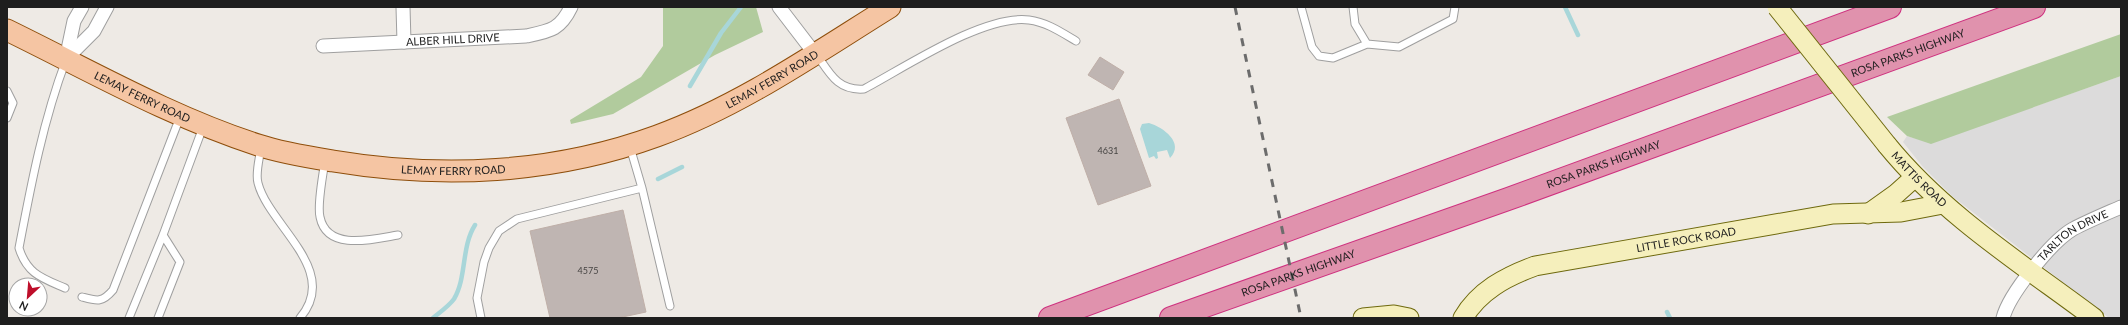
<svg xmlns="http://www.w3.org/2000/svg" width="2128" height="325" font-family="Lato,sans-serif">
<rect width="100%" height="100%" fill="#eeeae5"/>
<path fill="#dcdbdb" d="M2121,76v242h-12l-157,-122 -29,-29 -20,-25 4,-6 24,7z"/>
<path fill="#b1cb9d" d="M663,7h93l7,25 -48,23 -102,59 -42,10 -1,-4 71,-43 22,-31z
M2121,34v42l-190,68 -24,-8 -20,-19z"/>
<path fill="#a8d6d9" d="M1149,123c14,4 36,20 21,35l-3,-8 -10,2 1,6 -2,1 -2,-3 -5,2 -9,-29 2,-5z"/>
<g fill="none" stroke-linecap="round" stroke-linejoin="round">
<path stroke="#a8d6d9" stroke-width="4.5" d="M1565,7l13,28
M690,86l31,-53 20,-26
M658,179l24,-12
M1667,312l3,6
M433,318c6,-5 16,-12 21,-19 13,-22 7,-52 21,-74"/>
</g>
<path fill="#bfb5b2" stroke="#bfafa8" d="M1100,57l24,15 -11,18 -25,-15z
M1119,99l32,87 -53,19 -32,-87z
M623,210l23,102 -28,6h-68l-20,-87z"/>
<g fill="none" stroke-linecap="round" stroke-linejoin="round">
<defs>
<path id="lane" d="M1301,7l11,40 7,9 14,2 34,-14
M1353,7l2,17 12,20 32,3 54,-28 2,-12
M817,55c13,19 21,36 47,34 40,-21 120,-75 165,-69 17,2 32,12 47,21
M7,91l6,12 -6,15
M261,147c-1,10 -6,26 -3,36 11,43 83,87 42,135
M630,147l12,41 28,118
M325,161c-2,13 -8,44 -5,56 7,35 54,22 78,18
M65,288c-23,-10 -38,-14 -46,-40 12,-63 24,-127 47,-188
M82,297c15,4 20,6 31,-7l67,-173
M129,318l34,-83 40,-108
M158,318l22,-56 -17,-27
M481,318l-4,-20 7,-36 5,-14 10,-17 18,-12 125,-31"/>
<g id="street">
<path d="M403,7l1,35"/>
<path d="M779,7l36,47"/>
<path id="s1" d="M323,46l203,-10c24,-5 34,-6 45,-29"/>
<path d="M66,59l28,-28 13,-24"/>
<path d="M66,59l8,-38 8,-14"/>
<path id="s2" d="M2003,318c6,-24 49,-77 70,-89 15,-8 32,-15 48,-22"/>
</g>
<g id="secondary">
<path id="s3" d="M1887,145c57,70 135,119 207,173"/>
<path d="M1868,214l28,-20 19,-17"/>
<path d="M1363,318l31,-3 15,3"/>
<path id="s4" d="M1463,318c16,-27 42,-41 72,-52l298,-52 68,-2 42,-8"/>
</g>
<g id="primary">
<path id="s5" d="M7,30c82,40 164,87 251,115 24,8 50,12 75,16 108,18 220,13 324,-25 83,-30 159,-83 233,-129"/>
</g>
<g id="highway">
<path d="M1050,318l840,-311"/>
<path id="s6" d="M1171,318l337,-119 526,-192"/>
</g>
</defs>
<use href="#lane" stroke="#9f9f9f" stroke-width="9"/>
<use href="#street" stroke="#9f9f9f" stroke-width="15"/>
<use href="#secondary" stroke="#6e690d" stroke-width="21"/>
<use href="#primary" stroke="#8e4e0b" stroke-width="23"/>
<use href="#highway" stroke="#ce317f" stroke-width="24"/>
<use href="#lane" stroke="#fff" stroke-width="7"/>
<use href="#street" stroke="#fff" stroke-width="13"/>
<use href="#secondary" stroke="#f5efbc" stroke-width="19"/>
<use href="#primary" stroke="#f5c5a3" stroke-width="21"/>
<use href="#highway" stroke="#e092ad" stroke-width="22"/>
<path stroke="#6c6c6c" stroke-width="3" stroke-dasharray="8 8" stroke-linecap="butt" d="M1235,7l66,311"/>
<defs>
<path id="secondary-bridge" d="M1777,7l110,138"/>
</defs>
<use href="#secondary-bridge" stroke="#6e690d" stroke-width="21" stroke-linecap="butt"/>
<use href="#secondary-bridge" stroke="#f5efbc" stroke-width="19"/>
</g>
<g text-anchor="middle" stroke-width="3" stroke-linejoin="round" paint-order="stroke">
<g font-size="9" fill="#464443">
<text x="1108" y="154">4631</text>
<text x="588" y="274">4575</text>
</g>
<g font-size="11" fill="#1e1e1e" stroke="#fff">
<text dy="4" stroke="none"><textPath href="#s1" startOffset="130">ALBER HILL DRIVE</textPath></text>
<text dy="4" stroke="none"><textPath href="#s6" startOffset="783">ROSA PARKS HIGHWAY</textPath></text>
<text dy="4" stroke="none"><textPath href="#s5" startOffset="810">LEMAY FERRY ROAD</textPath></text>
<text dy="4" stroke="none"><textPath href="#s5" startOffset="151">LEMAY FERRY ROAD</textPath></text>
<text dy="4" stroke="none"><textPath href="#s6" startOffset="459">ROSA PARKS HIGHWAY</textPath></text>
<text dy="4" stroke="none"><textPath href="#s5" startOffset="474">LEMAY FERRY ROAD</textPath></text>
<text dy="4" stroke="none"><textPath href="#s3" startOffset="47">MATTIS ROAD</textPath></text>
<text dy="4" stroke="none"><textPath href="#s2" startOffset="111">TARLTON DRIVE</textPath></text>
<text dy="4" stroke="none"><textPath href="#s4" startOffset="244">LITTLE ROCK ROAD</textPath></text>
<text dy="4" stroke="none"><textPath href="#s6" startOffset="135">ROSA PARKS HIGHWAY</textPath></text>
</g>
</g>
<rect width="2128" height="325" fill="none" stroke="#1e1e1e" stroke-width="16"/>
<g transform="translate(28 297) rotate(206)"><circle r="19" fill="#ffffff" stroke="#a5a5a5"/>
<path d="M0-3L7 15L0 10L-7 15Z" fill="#be0e2a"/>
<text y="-6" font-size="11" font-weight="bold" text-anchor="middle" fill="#1e1e1e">N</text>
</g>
</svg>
